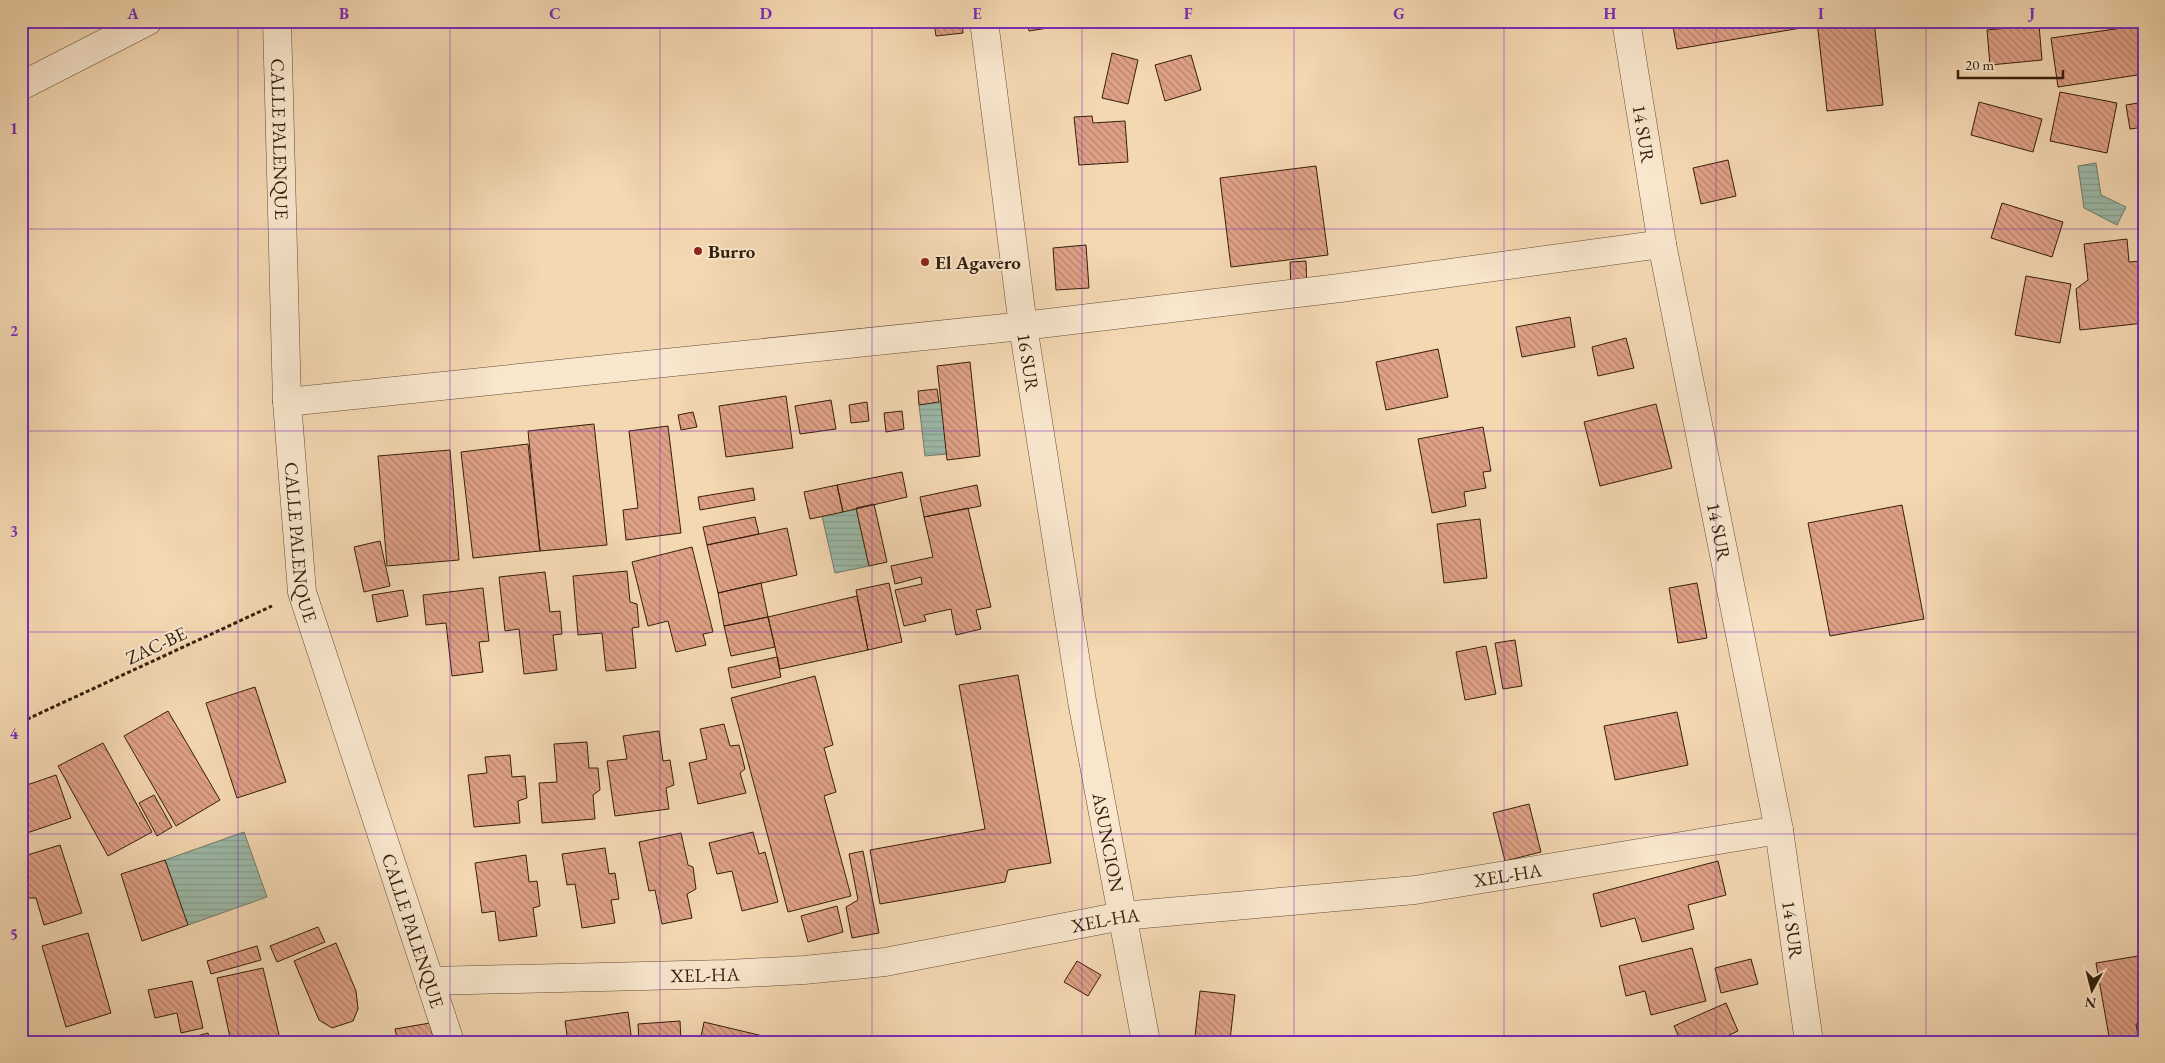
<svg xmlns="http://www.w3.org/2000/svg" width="2165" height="1063" font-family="'EB Garamond',serif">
<defs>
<pattern id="water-rules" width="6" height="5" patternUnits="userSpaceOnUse" patternTransform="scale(1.25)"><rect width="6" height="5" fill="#9cbaa9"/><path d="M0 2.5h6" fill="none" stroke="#879f90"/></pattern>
<pattern id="building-back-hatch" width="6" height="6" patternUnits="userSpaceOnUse" patternTransform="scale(1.25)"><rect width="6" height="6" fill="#e0a287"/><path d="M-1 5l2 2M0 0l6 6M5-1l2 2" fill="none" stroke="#b6836d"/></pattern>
</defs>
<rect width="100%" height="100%" fill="#f4d8b2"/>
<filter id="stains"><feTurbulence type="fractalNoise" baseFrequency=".004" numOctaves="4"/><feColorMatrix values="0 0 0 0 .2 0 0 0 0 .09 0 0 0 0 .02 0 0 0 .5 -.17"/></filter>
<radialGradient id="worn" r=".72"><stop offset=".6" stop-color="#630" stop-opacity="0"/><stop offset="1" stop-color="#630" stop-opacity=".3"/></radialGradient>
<path fill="url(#water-rules)" stroke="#737c6a" d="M2096,163l5,32 25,12 -9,18 -33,-17 -6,-42z
M941,401l6,53 -22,2 -6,-51z
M856,508l13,58 -34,7 -13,-57z
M244,832l23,65 -79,28 -23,-65z"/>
<path fill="url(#building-back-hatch)" stroke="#351e0b" d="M934,21h28l1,12 -27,3z
M1027,21h65l-63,10z
M1672,21h134l1,6 -130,22z
M1817,21h57l9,84 -56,6z
M2088,21h41l-40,7z
M2039,25l3,35 -52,5 -3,-35z
M2144,25v49l-86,13 -7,-49z
M1112,53l26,7 -10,44 -26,-6z
M1191,55l10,35 -36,11 -10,-36z
M2060,92l57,11 -10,50 -57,-12z
M1979,102l63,17 -9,33 -62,-17z
M2144,102v25l-14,2 -4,-24z
M1092,116l1,7 32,-2 3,41 -49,3 -5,-48z
M1728,160l8,36 -35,8 -8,-36z
M1316,166l12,89 -97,12 -11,-89z
M2002,203l61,19 -11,35 -61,-19z
M2127,239l2,23 14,-1 1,62 -64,7 -4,-41 12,-9 -4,-36z
M1086,245l3,43 -33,2 -3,-42z
M1306,261l1,28 -16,1 -1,-28z
M2026,276l45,8 -11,59 -45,-8z
M1570,317l5,30 -53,10 -6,-30z
M1626,338l8,30 -36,8 -6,-29z
M1438,349l10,48 -62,13 -10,-48z
M970,362l10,94 -33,4 -10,-94z
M937,389l2,13 -20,3 -1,-14z
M786,396l7,52 -67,9 -7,-51z
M831,400l5,29 -36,5 -5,-28z
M867,402l2,19 -18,2 -2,-18z
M1656,404l16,64 -72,18 -16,-64z
M902,411l2,18 -18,3 -2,-19z
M693,412l4,15 -16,3 -3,-15z
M594,424l13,121 -67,6 -12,-120z
M668,426l13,107 -55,7 -3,-30 15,-2 -9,-77z
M1483,427l8,44 -8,1 3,16 -22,4 2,14 -34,7 -14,-74z
M528,444l12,107 -67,7 -12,-106z
M450,450l9,110 -72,6 -9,-110z
M902,472l5,25 -64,15 -6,-27z
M837,485l6,27 -33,7 -6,-27z
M977,485l4,21 -57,11 -4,-20z
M753,488l2,12 -55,10 -2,-13z
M874,504l13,58 -18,4 -13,-58z
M1902,505l22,114 -94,17 -22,-113z
M968,508l23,99 -15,3 5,19 -25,6 -5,-26 -27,6 2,6 -22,5 -9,-36 27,-6 -1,-7 -26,7 -4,-18 42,-9 -9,-40z
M755,517l4,17 -52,11 -4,-18z
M1480,519l7,59 -43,5 -7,-59z
M787,528l10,47 -79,18 -11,-48z
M380,541l10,45 -26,6 -10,-45z
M692,547l21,85 -10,2 3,11 -30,7 -8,-31 -20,5 -16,-64z
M627,571l3,31 7,2 2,23 -7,1 4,40 -30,3 -4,-38 -24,2 -5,-59z
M545,572l5,40 10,-1 2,23 -9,1 4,35 -33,4 -5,-45 -14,2 -6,-54z
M761,583l7,34 -44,9 -6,-33z
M889,583l13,59 -34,8 -12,-60z
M1697,583l10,55 -29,5 -9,-55z
M483,588l6,53 -10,1 4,30 -31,4 -6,-53 -20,2 -3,-30z
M403,590l5,26 -31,6 -5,-27z
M857,596l11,54 -88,19 -12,-52z
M768,617l7,30 -44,9 -7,-30z
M1515,640l7,46 -19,3 -8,-46z
M1486,646l10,48 -31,6 -9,-48z
M777,657l4,20 -49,11 -4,-20z
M1018,675l33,188 -43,7 -3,12 -125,22 -10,-54 115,-21 -26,-144z
M815,676l18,69 -9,3 12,44 -12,4 27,100 -63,16 -57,-214z
M255,687l31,95 -49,16 -31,-95z
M168,711l52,89 -44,26 -52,-90z
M1677,712l11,53 -73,15 -11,-54z
M724,724l6,22 9,-1 6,24 -5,4 6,20 -48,11 -9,-41 18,-4 -7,-30z
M659,731l4,30 7,-1 4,25 -8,3 3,21 -54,7 -8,-55 20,-2 -4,-23z
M587,742l2,26h9l2,22 -7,5 2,24 -53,4 -3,-40 18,-1 -3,-38z
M103,743l49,89 -44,24 -50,-90z
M510,755l2,22 13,-1 2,22 -9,3 2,22 -46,4 -6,-52 19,-2 -2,-16z
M56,775l15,43 -50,17v-48z
M154,795l18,32 -15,9 -18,-33z
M1529,804l12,48 -36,9 -12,-48z
M753,832l6,22 6,-2 13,50 -36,9 -10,-40 -15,3 -8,-31z
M681,833l7,32 5,2 3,22 -9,5 5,24 -30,6 -7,-34 -6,1 -10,-49z
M60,845l22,68 -38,12 -8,-27h-15v-41z
M605,848l4,26 6,-1 4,26 -8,1 4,23 -33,5 -7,-44 -8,1 -5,-31z
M863,851l16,82 -27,5 -6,-31 12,-7 -9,-46z
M526,855l3,27 8,-1 3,25 -7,2 4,28 -38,5 -4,-30 -13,2 -7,-50z
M165,860l23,65 -46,16 -21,-67z
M1718,861l8,34 -38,10 6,24 -52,13 -7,-24 -34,9 -8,-33z
M837,906l6,26 -35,10 -7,-26z
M318,927l7,15 -48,20 -7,-16z
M88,933l23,80 -45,14 -24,-81z
M336,943l20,48 2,18 -5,12 -21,7 -13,-8 -25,-59z
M257,946l4,14 -50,14 -4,-13z
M1692,948l14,53 -55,14 -6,-24 -19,5 -7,-30z
M2144,955v43h-3l3,25 -8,1 3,18h-29l-14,-79z
M1751,959l7,25 -37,9 -6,-25z
M1077,961l24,14 -13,21 -24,-14z
M263,968l17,71 -2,3h-47l-14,-64z
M192,981l11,47 -22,5 -4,-20 -22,5 -7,-28z
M1200,991l35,4 -5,46 -35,-4z
M1726,1003l12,28 -24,11h-33l-7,-16z
M628,1012l4,30h-64l-3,-21z
M680,1021l1,21h-42l-1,-18z
M704,1022l63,15 -2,5h-65z
M430,1023l4,19h-36l-3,-13z
M208,1033l2,9h-36z"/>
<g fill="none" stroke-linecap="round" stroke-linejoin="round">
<defs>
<g id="minor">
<path id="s1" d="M277,21l10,381 15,190 148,450"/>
<path id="s2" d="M984,21l39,305 59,375 64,341"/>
<path id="s3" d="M1626,21l36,223 117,586 30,212"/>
<path d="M21,86l127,-65"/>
<path d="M287,402l736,-76 317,-38 322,-44"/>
<path id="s4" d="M430,981l297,-7 77,-4 81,-8 237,-46 293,-26 364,-60"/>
</g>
</defs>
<use href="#minor" stroke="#654c35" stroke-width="29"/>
<path stroke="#351e0b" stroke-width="3" stroke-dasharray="4 2.5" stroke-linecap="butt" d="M21,722l251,-116"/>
<use href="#minor" stroke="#f8e6cd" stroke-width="28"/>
</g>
<path fill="none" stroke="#7b2cbf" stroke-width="1" stroke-opacity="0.55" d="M238,21v1021M450,21v1021M660,21v1021M872,21v1021M1082,21v1021M1294,21v1021M1504,21v1021M1716,21v1021M1926,21v1021M21,229h2123M21,431h2123M21,632h2123M21,834h2123"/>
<g fill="#8f2418" stroke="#f8e6cd" stroke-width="2">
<circle cx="698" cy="251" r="5"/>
<circle cx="925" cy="262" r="5"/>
</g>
<g text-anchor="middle" stroke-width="4" stroke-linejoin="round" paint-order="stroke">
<g font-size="19" fill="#351e0b" stroke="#f8e6cd">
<text dy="7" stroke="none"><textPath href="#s3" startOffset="114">14 SUR</textPath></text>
<text dy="7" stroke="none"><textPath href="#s1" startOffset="118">CALLE PALENQUE</textPath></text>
<text dy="7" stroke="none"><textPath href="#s2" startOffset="344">16 SUR</textPath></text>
<text dy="7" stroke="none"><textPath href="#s3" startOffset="519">14 SUR</textPath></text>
<text dy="7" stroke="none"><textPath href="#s1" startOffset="522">CALLE PALENQUE</textPath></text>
<text transform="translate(156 645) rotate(-25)" y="7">ZAC-BE</text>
<text dy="7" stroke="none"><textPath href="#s2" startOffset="831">ASUNCION</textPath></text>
<text dy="7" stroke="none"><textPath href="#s4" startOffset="1085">XEL-HA</textPath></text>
<text dy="7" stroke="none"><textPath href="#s4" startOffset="680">XEL-HA</textPath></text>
<text dy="7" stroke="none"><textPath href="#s3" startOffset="924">14 SUR</textPath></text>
<text dy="7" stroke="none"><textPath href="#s1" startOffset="928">CALLE PALENQUE</textPath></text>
<text dy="7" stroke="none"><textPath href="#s4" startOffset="275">XEL-HA</textPath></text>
</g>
<g font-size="19" font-weight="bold" fill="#351e0b" stroke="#f8e6cd" text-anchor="start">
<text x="708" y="258">Burro</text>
<text x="935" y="269">El Agavero</text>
</g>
</g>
<rect width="2165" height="1063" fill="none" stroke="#f4d8b2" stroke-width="55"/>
<g transform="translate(2092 990) rotate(187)" stroke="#f8e6cd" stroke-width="4" paint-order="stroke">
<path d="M0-4L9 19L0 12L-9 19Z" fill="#351e0b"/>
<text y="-8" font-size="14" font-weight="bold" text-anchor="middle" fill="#351e0b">N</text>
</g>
<path d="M1958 70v8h105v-8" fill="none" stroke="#351e0b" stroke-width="2.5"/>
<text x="1965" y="70" font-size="15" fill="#351e0b" stroke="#f8e6cd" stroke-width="4" paint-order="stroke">20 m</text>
<rect x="28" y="28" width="2110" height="1008" fill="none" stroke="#7b2cbf" stroke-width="2"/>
<g font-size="16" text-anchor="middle" font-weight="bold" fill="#7b2cbf">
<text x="133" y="19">A</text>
<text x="344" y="19">B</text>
<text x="555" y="19">C</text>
<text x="766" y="19">D</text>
<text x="977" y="19">E</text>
<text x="1188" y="19">F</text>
<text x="1399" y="19">G</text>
<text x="1610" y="19">H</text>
<text x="1821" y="19">I</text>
<text x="2032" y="19">J</text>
<text x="14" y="134">1</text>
<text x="14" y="336">2</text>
<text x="14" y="537">3</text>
<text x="14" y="739">4</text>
<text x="14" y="940">5</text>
</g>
<rect width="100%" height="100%" filter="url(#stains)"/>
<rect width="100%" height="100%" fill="url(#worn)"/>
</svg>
